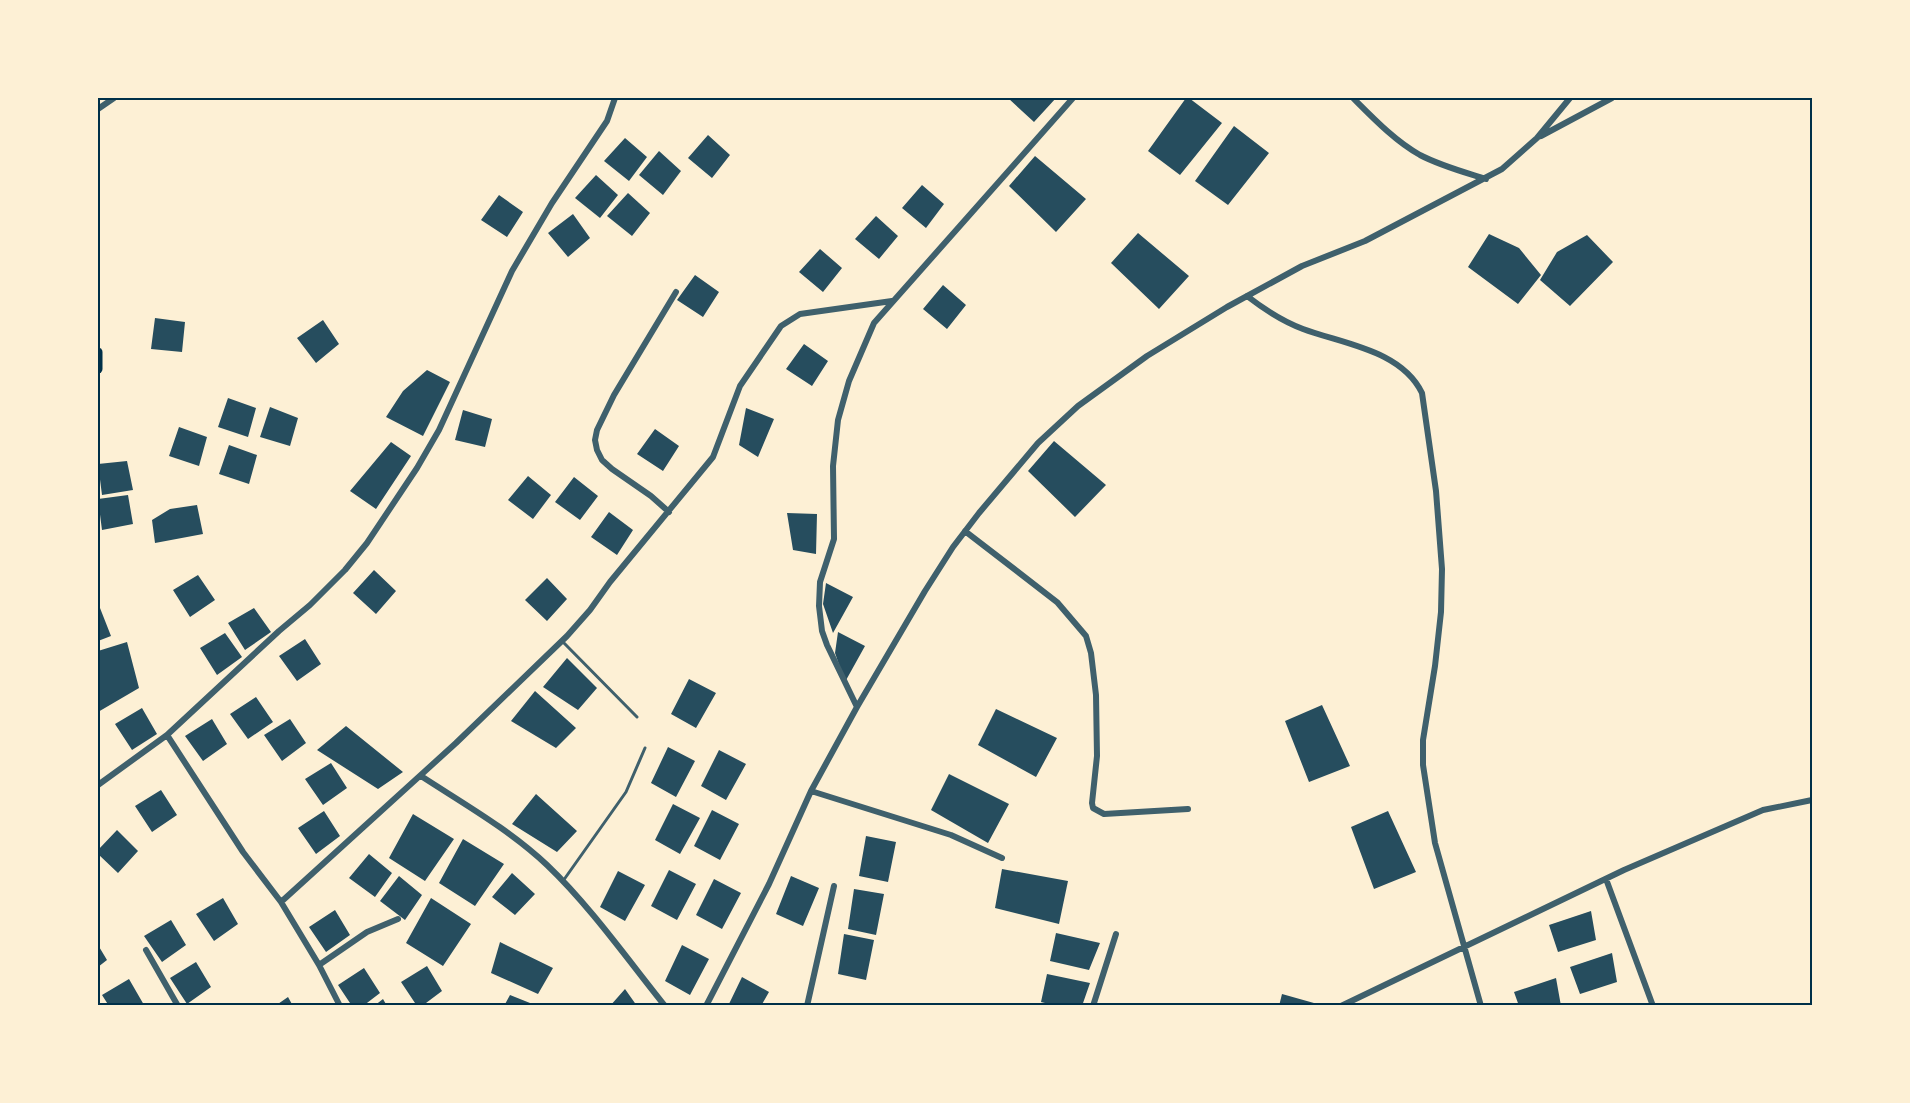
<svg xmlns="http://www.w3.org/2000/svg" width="1910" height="1103" font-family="Signika,sans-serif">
<rect width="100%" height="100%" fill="#fdf0d5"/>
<path fill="#264d5e" d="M1008,98h48l-22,24z
M1186,98h3l33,25 -42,52 -32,-24z
M1234,126l35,27 -41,52 -33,-24z
M708,135l22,20 -18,23 -24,-20z
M625,138l22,19 -18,24 -25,-20z
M659,151l22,20 -18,24 -24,-20z
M1035,156l51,43 -30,33 -47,-46z
M596,175l22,20 -18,23 -25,-20z
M922,185l22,19 -18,24 -24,-20z
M628,193l22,20 -18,23 -25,-20z
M499,195l24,17 -16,25 -26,-17z
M573,214l17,24 -22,19 -20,-24z
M876,216l22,20 -19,23 -24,-20z
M1138,233l51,43 -30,33 -48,-46z
M1489,234l30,14 22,27 -23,29 -50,-37z
M1587,235l26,27 -43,44 -30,-26 17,-28z
M820,249l22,19 -19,24 -24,-20z
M695,275l24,17 -16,25 -26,-17z
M943,285l23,20 -19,24 -24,-20z
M155,318l30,4 -3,30 -31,-3z
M323,320l16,24 -23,19 -19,-25z
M804,344l24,17 -16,25 -26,-17z
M427,370l23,12 -27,54 -37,-19 17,-26z
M228,398l28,10 -8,29 -30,-10z
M270,407l28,11 -8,28 -30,-9z
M746,408l28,11 -16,38 -19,-12z
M463,410l29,9 -7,28 -30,-7z
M179,427l28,10 -8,29 -30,-10z
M655,429l24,17 -16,25 -26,-17z
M1054,441l52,44 -31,32 -47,-46z
M391,442l20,14 -35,53 -26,-18z
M229,445l28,10 -8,29 -30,-10z
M127,461l6,29 -31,5 -4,-31z
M528,476l23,19 -18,24 -25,-19z
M574,477l24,19 -18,24 -25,-18z
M128,495l5,29 -31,6 -4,-31z
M197,505l6,29 -48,9 -3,-23 18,-11z
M609,512l24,18 -16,25 -26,-18z
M787,513l30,1 -1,40 -23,-4z
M374,570l22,21 -20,23 -23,-21z
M198,575l17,25 -25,17 -17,-27z
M547,578l20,21 -20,22 -22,-21z
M826,583l27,14 -20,36 -10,-29z
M100,608l11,28 -13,5v-32z
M254,608l17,24 -26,18 -17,-27z
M838,632l27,14 -20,36 -10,-29z
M225,633l17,24 -25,18 -17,-27z
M305,639l16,25 -24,17 -18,-25z
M127,642l12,46 -41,24v-61z
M567,658l30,30 -19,22 -35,-23z
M689,679l27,14 -20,35 -25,-14z
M535,691l41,37 -20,20 -45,-27z
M256,697l17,25 -25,17 -18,-25z
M1322,705l28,61 -41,16 -24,-61z
M142,708l15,26 -25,16 -17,-26z
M996,709l61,29 -21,39 -58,-32z
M212,719l15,25 -24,17 -18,-25z
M290,719l16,24 -24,18 -18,-26z
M346,726l57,46 -25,17 -61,-39z
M668,747l27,14 -19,36 -25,-14z
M719,750l27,14 -20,36 -25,-14z
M331,763l16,25 -24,17 -18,-26z
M949,774l60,30 -21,39 -57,-33z
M161,790l16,25 -25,17 -17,-26z
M536,794l41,37 -20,21 -45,-28z
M673,804l27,14 -20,36 -25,-14z
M712,810l27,14 -19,36 -26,-14z
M324,811l16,25 -24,18 -18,-26z
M1388,811l28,61 -42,17 -23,-62z
M413,814l41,25 -29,42 -36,-23z
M117,830l21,21 -20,22 -20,-19v-4z
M866,836l30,6 -8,40 -29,-6z
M463,839l41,25 -29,42 -36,-23z
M369,854l23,19 -17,24 -26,-19z
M1002,869l66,12 -9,43 -64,-16z
M669,870l27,14 -19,36 -26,-14z
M618,871l27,14 -20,36 -25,-14z
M512,873l23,21 -20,21 -23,-18z
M399,876l23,19 -17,25 -25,-19z
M791,876l28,12 -16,38 -27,-12z
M714,879l27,14 -19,36 -26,-14z
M854,889l30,5 -8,41 -28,-6z
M223,898l15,26 -24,17 -18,-27z
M431,898l40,26 -28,42 -37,-23z
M335,910l15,25 -24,17 -17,-25z
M1591,911l5,29 -38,12 -9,-27z
M171,920l15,25 -24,17 -18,-26z
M1056,933l44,10 -11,27 -39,-9z
M844,934l30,6 -8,40 -28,-6z
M500,942l53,26 -15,26 -47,-21z
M98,945l9,15 -9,7z
M682,945l27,14 -19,36 -25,-14z
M1612,953l5,29 -37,12 -10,-27z
M196,962l15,25 -24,17 -17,-26z
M427,966l15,25 -20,15h-5l-16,-24z
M364,968l16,25 -17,13h-11l-14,-21z
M1047,974l43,9 -8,23h-25l-16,-4z
M742,977l27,15 -8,14h-33z
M1556,978l5,28h-42l-5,-14z
M129,979l15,26 -35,1 -7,-11z
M625,989l12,17h-27z
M1282,994l39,11v1h-42z
M510,995l25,10v1h-31z
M288,997l5,9h-18z
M383,999l4,7h-13z"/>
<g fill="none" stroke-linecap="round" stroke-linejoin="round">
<path stroke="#3f606c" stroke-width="3" d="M563,642l74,75
M563,881l63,-89 19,-44"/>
<path stroke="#3f606c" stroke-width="6" d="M1353,98c20,20 42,43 67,57 21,11 44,17 66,24
M98,109l16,-11
M1541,136l71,-38
M1247,296c18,14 35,25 56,33 40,15 98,21 119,64l14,98 6,78 -1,43 -6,54 -12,74v25l12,78 46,163
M669,512l-18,-16 -39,-27 -10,-9 -5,-10 -2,-10 2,-10 17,-35 62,-103
M965,531l92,71 29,34 5,17 5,42 1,61 -5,47 1,5 11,6 84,-5
M857,707l-30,-62 -5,-14 -3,-25 1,-24 14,-43 -1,-73 5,-46 11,-39 25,-58 199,-225
M167,735l76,117 38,50 38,63 21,41
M421,776c43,28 89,54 126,89 43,41 81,95 118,141
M98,785l69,-50 112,-104 31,-26 35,-35 22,-27 50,-75 22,-38 73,-159 40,-68 55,-82 8,-23
M811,791l140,44 51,23
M1606,879l47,127
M281,902l175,-159 111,-107 23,-26 20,-28 103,-125 27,-71 41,-60 19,-12 92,-13
M146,950l32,56
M319,965l48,-33 31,-13
M706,1006l63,-122 42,-93 46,-84 68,-116 28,-44 26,-34 59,-70 40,-37 69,-50 80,-49 75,-41 63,-25 137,-72 35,-31 33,-40
M807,1006l27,-120
M1093,1006l23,-72
M1341,1006l283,-136 139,-60 49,-10"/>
<path stroke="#003049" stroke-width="9" d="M98,352v17"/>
</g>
<rect width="1910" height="1103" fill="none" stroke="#fdf0d5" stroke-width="198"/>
<rect x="99" y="99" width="1712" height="905" fill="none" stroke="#003049" stroke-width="2"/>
</svg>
